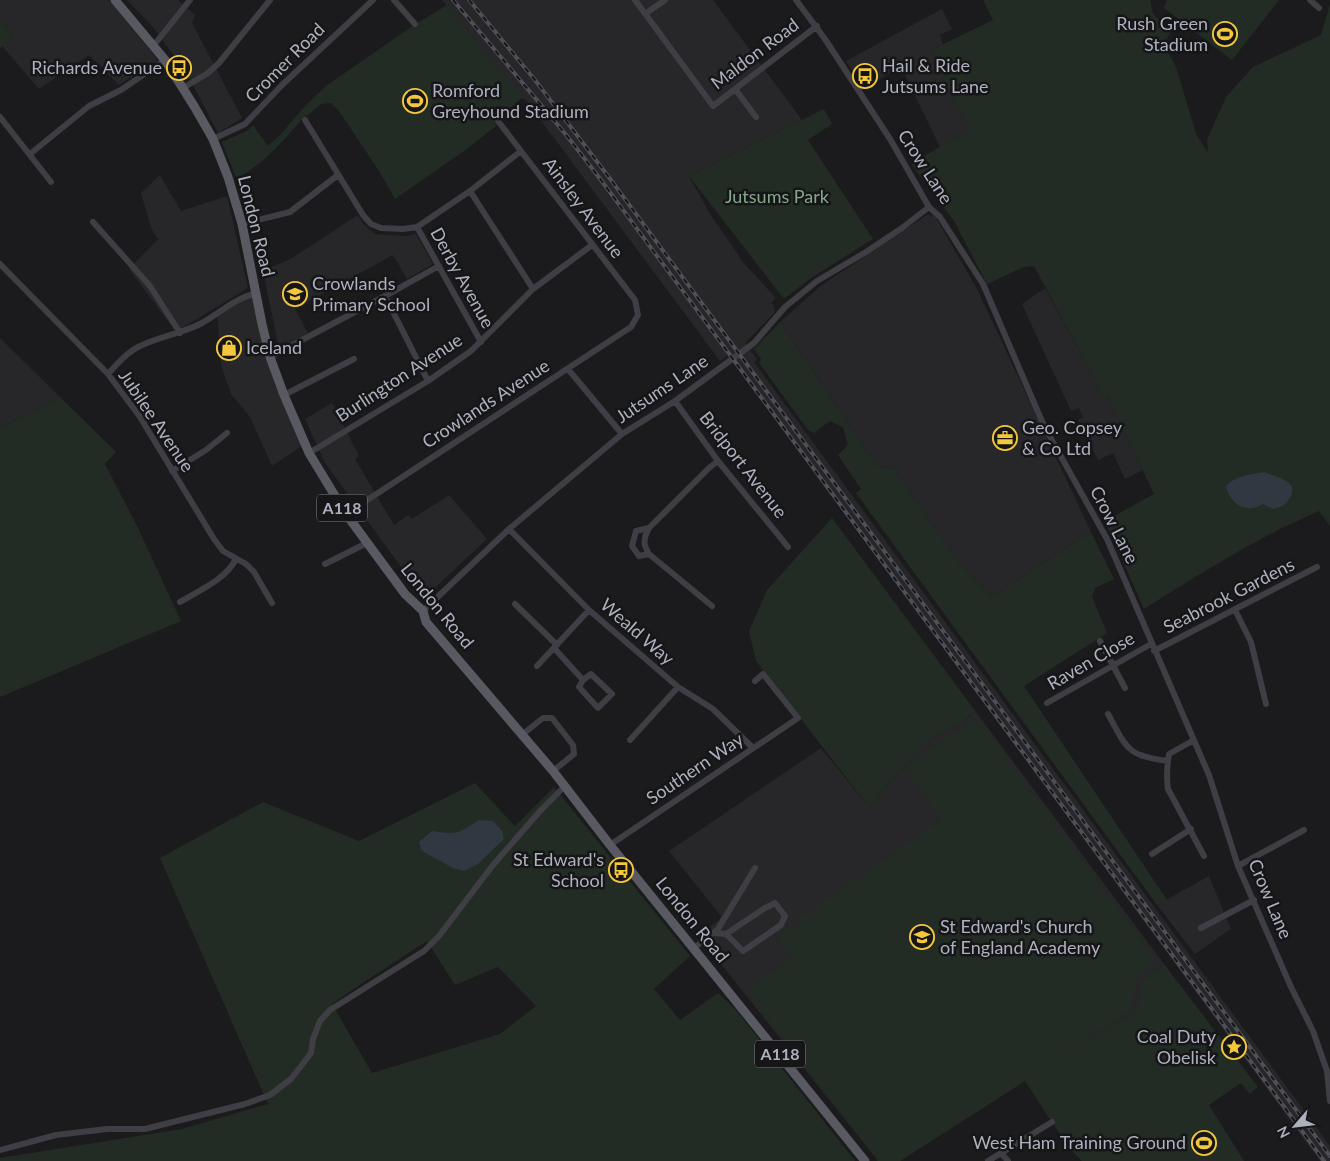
<svg xmlns="http://www.w3.org/2000/svg" width="1330" height="1161" font-family="Lato,sans-serif">
<rect width="100%" height="100%" fill="#1b1b1d"/>
<path fill="#27272a" d="M0,0h109l49,60 -39,25 -30,-30 -50,34 -37,-43 12,-10 -14,-15z
M127,0h51l17,15 -3,8 50,95 -24,15 -32,-61 -34,-46z
M442,0h271l89,120 -113,56 21,38 33,48 33,36 -5,5 3,3 1,6 -30,31 12,16 -3,3 576,784v15h-10l-592,-806 -8,6 -195,-262 -4,-1z
M942,9l10,20 -12,6 3,9 -12,6 14,26 -2,2 27,51 -30,18 -39,-80 -38,21 -17,-27z
M160,175l21,36 46,-15 21,92 -66,40h-9l-44,-59 29,-30 -7,-11 -10,-35z
M358,215l6,10 11,9 31,2 10,-2 17,30 -26,15 -14,-24 -98,54 13,24 -29,16 -16,-78 29,-13z
M927,215l8,1 42,73 114,243 -100,65 -33,-35 -64,-94 -16,-1 -98,-145 42,-37z
M1045,288l58,106h4l36,76 -18,9 -12,-26 -15,7 -20,-40 5,-3 -4,-9 -8,3 -49,-107z
M256,293l10,47 39,104 -33,22 -22,-49 -19,-23 -10,-29 -4,-52z
M0,338l60,59 -60,31z
M332,403l27,53 -4,3 39,66 14,-10 4,4 37,-24 38,44 -63,59 -99,-135 -20,-44z
M976,712l188,252 -21,16 -3,5v14l-9,14 -231,148h-22l-177,-222 -2,-4 20,-15 2,-4 -52,-65 152,-103 48,59 22,-27 35,-37z
M1209,876l22,53 -36,25 -38,-49z"/>
<path fill="#222c24" fill-rule="evenodd" d="M983,0h167l3,14 18,17 -7,13 12,23 20,67 12,19 -1,-13 19,-43 27,-30 68,-32 9,-31v522l-11,-15c-61,26 -118,62 -175,98l-39,-88 49,-27 -47,-100 -4,1 -69,-129 -10,1 -37,17 -33,-63 -43,-57 59,-35 -27,-51 2,-2 -14,-26 62,-30z
M1167,0h112l-47,60 -68,-52z
M447,5l75,93 -21,18 -6,8 1,2 -32,25 -69,48 -16,-28 -40,-60 -8,-8 -10,1 -14,12 -1,-1c-20,22 -39,46 -65,61l-1,-1 -4,2 -14,-35 25,-11 6,-6 15,21 13,-12 25,-29 20,-19 85,-59z
M0,21l14,15 -14,12z
M824,109l8,15 -24,16 65,99 -62,39 -27,21 -95,-123z
M780,322l98,145 16,1 64,94 33,35 100,-65 23,47 -19,9 -3,9 15,36 -83,53 143,214 -10,5 -301,-412 5,-4 -23,-34 10,-10 -5,-18 -13,-6 -16,12 -6,-3 -49,-67 2,-4 -7,-10z
M60,397l56,55 -11,12 33,64 43,93 -181,76v-269z
M832,518l144,194 -50,31 -35,37 -22,27 -113,-146 -7,-30 18,-41z
M977,718l178,240 -19,22 -6,30 -83,56 84,-53 9,-14v-14l3,-5 21,-16 94,123 -8,7 -9,-11 -32,22 35,56h-162l-13,-13 -44,-67 -125,80h-22l-133,-172 46,-30 -14,-22 22,-15 -1,-3 143,-99 -35,-51 26,-22z
M475,783l40,43 39,-39 136,169 -36,33 26,31 38,-27 18,17 119,151h-855v-3l182,-29 86,-25 -108,-246 103,-56 96,39zM427,941l28,44 43,-18 38,39 -36,28 -128,39 -40,-69 26,-18z"/>
<path fill="#303842" d="M1264,472c7,3 20,6 26,12 6,5 -1,17 -6,21 -3,2 -8,3 -11,4l-10,-5c-17,10 -32,1 -37,-17 7,-11 27,-13 38,-15z
M479,820l14,1 9,10 2,8 -26,25 -14,7 -11,-3 -31,-17 -3,-9 13,-11c25,4 26,3 47,-11z"/>
<g fill="none" stroke-linecap="round" stroke-linejoin="round">
<path stroke="#3e3e44" stroke-width="6" d="M394,0l21,24
M635,0l78,106 104,-80
M796,0l29,39 65,100 39,68 11,10 43,67 61,142 63,113 102,236 29,91 53,121 22,44 14,40 3,30
M1310,0l9,8
M645,14l20,-14
M154,45l36,-45
M183,88l25,-15 11,-10 51,-63
M735,89l21,28
M0,117l51,65
M305,120l58,95 8,9 10,4 22,1 14,-2 53,-36 51,-40
M213,139l32,-15 37,-39 91,-85
M30,154l59,-48 32,-16 44,-30
M470,191l63,98
M93,222l57,64 30,47
M242,224l48,-12 48,-37
M417,227l64,115
M0,264l108,110 32,43 74,122 9,12 23,13 8,8 18,31
M385,296l43,85
M270,357l115,-61 54,-30
M568,369l54,65
M108,374c7,-8 16,-18 25,-24 20,-13 47,-15 69,-27 20,-11 30,-23 54,-30
M284,395l70,-36
M675,401l43,60 70,86
M309,453l119,-72 43,-30 62,-62 59,-44
M172,471l34,-21 21,-17
M346,514l285,-187 7,-12 -3,-15 -137,-179
M649,528l-13,3 -4,15 7,10 10,-2
M509,529l80,81 89,77 35,22 40,39
M325,564l42,-21
M180,602c20,-12 45,-22 56,-43
M515,604l42,41
M712,606l-63,-52c-6,-10 -6,-15 0,-26l60,-60 9,-7
M1235,610l16,32 15,62
M423,611l86,-82 113,-95 53,-33 79,-58 31,-36 32,-26 49,-29 36,-24 27,-21
M1100,641l25,47
M554,648l29,32 8,-6 21,20 -14,14 -19,-21 4,-7
M1154,651l163,-84
M537,666l52,-56
M1047,703l104,-59
M1108,714c19,34 18,42 60,47
M523,734l20,-16h9l21,27 1,9 -21,17
M630,740l48,-53
M1194,740l-25,14c-2,12 -3,22 -1,35l36,67
M610,845l188,-127 -35,-44 -8,7
M1152,854l39,-25
M1238,866l66,-36
M1201,928l53,-28
M714,933l12,1 39,-26 10,-5 10,13 -4,9 -38,26 -17,-17
M694,948l24,-19 37,-61
M0,1150l56,-15 51,-6h38l100,-25 25,-9 21,-16 20,-26 2,-14 7,-18 10,-11 94,-59 15,-15 54,-71 48,-55 24,-24
M1001,1153l7,8
M988,1161l64,-39"/>
<path stroke="#585961" stroke-width="9" d="M115,0l50,60 29,46 19,33 15,38 14,47 20,100 8,33 14,38 25,58 37,61 59,80 18,17 3,11 127,149 57,74 255,316"/>
<defs>
<path id="rail" d="M453,0l114,136 34,44 723,981
M469,0l66,80 73,96 722,980"/>
</defs>
<use href="#rail" stroke="#4f5057" stroke-width="4"/>
<use href="#rail" stroke="#161618" stroke-width="2" stroke-dasharray="5.5" stroke-linecap="butt"/>
</g>
<defs>
<symbol id="stadium-ring" viewBox="-11 -11 22 22"><circle r="9.5" fill="#161618" stroke="#f4c83c" stroke-width="1.5"/><path d="M0-5a6.5 5 0 1 0 0 10a6.5 5 0 1 0 0-10ZM-3.5-1.8h7v3.6h-7Z" fill="#f4c83c"/></symbol>
<symbol id="bus-ring" viewBox="-11 -11 22 22"><circle r="9.5" fill="#161618" stroke="#f4c83c" stroke-width="1.5"/><path d="M-5-6H5V4H4V6H2V4H-2V6H-4V4H-5ZM-3.5-4V0h7V-4ZM-3.5 1.2v1.5H-2V1.2ZM2 1.2v1.5H3.5V1.2Z" fill="#f4c83c"/></symbol>
<symbol id="school-ring" viewBox="-11 -11 22 22"><circle r="9.5" fill="#161618" stroke="#f4c83c" stroke-width="1.5"/><path d="M0-5L7-2L0 1L-7-2ZM-4 1L0 2.5L4 1V4Q0 6-4 4Z" fill="#f4c83c"/></symbol>
<symbol id="shop-ring" viewBox="-11 -11 22 22"><circle r="9.5" fill="#161618" stroke="#f4c83c" stroke-width="1.5"/><path d="M-5-2.5h2.3a2.7 3.5 0 0 1 5.4 0H5L5.5 6h-11ZM-1.5-2.5h3a1.5 2.3 0 0 0-3 0Z" fill="#f4c83c"/></symbol>
<symbol id="office-ring" viewBox="-11 -11 22 22"><circle r="9.5" fill="#161618" stroke="#f4c83c" stroke-width="1.5"/><path d="M-6-3h4V-5.5h4V-3h4V5H-6ZM-1-4.5V-3h2v-1.5ZM-6 0V1H6V0Z" fill="#f4c83c"/></symbol>
<symbol id="sight-ring" viewBox="-11 -11 22 22"><circle r="9.5" fill="#161618" stroke="#f4c83c" stroke-width="1.5"/><path d="M0-6L1.8-2.2L6-1.7L2.9 1.2L3.7 5.4L0 3.3L-3.7 5.4L-2.9 1.2L-6-1.7L-1.8-2.2Z" fill="#f4c83c"/></symbol>
</defs>
<g fill-rule="evenodd">
<use href="#stadium-ring" x="1211" y="20" width="28" height="28"/>
<use href="#bus-ring" x="165" y="54" width="28" height="28"/>
<use href="#bus-ring" x="851" y="62" width="28" height="28"/>
<use href="#stadium-ring" x="401" y="87" width="28" height="28"/>
<use href="#school-ring" x="281" y="280" width="28" height="28"/>
<use href="#shop-ring" x="215" y="334" width="28" height="28"/>
<use href="#office-ring" x="991" y="424" width="28" height="28"/>
<use href="#bus-ring" x="607" y="856" width="28" height="28"/>
<use href="#school-ring" x="908" y="923" width="28" height="28"/>
<use href="#sight-ring" x="1220" y="1033" width="28" height="28"/>
<use href="#stadium-ring" x="1190" y="1129" width="28" height="28"/>
</g>
<g text-anchor="middle" stroke-width="5" stroke-linejoin="round" paint-order="stroke">
<g fill="#161618" stroke="#80828c" stroke-width="1">
<rect x="317" y="494.5" width="50" height="27" rx="4"/>
<rect x="755" y="1040.5" width="50" height="27" rx="4"/>
</g>
<g font-size="16" font-weight="bold" fill="#adb1bd">
<text x="342" y="514">A118</text>
<text x="780" y="1060">A118</text>
</g>
<g font-size="18" fill="#adb1bd" stroke="#161618" text-anchor="start">
<text x="1208" y="30" text-anchor="end">Rush Green<tspan x="1208" dy="21">Stadium</tspan></text>
<text x="882" y="72">Hail &amp; Ride<tspan x="882" dy="21">Jutsums Lane</tspan></text>
<text x="162" y="74" text-anchor="end">Richards Avenue</text>
<text x="432" y="97">Romford<tspan x="432" dy="21">Greyhound Stadium</tspan></text>
<text x="312" y="290">Crowlands<tspan x="312" dy="21">Primary School</tspan></text>
<text x="246" y="354">Iceland</text>
<text x="1022" y="434">Geo. Copsey<tspan x="1022" dy="21">&amp; Co Ltd</tspan></text>
<text x="604" y="866" text-anchor="end">St Edward's<tspan x="604" dy="21">School</tspan></text>
<text x="940" y="933">St Edward's Church<tspan x="940" dy="21">of England Academy</tspan></text>
<text x="1216" y="1043" text-anchor="end">Coal Duty<tspan x="1216" dy="21">Obelisk</tspan></text>
<text x="1186" y="1149" text-anchor="end">West Ham Training Ground</text>
</g>
<g font-size="18" fill="#adb1bd" stroke="#161618">
<text transform="translate(755 54) rotate(-37)" y="6">Maldon Road</text>
<text transform="translate(285 63) rotate(-45)" y="6">Cromer Road</text>
<text transform="translate(925 167) rotate(57)" y="6">Crow Lane</text>
<text transform="translate(583 208) rotate(53)" y="6">Ainsley Avenue</text>
<text transform="translate(256 226) rotate(76)" y="6">London Road</text>
<text transform="translate(462 278) rotate(61)" y="6">Derby Avenue</text>
<text transform="translate(399 378) rotate(-33)" y="6">Burlington Avenue</text>
<text transform="translate(662 389) rotate(-34)" y="6">Jutsums Lane</text>
<text transform="translate(486 404) rotate(-33)" y="6">Crowlands Avenue</text>
<text transform="translate(156 421) rotate(56)" y="6">Jubilee Avenue</text>
<text transform="translate(743 465) rotate(52)" y="6">Bridport Avenue</text>
<text transform="translate(1114 525) rotate(63)" y="6">Crow Lane</text>
<text transform="translate(1229 596) rotate(-27)" y="6">Seabrook Gardens</text>
<text transform="translate(437 606) rotate(51)" y="6">London Road</text>
<text transform="translate(637 632) rotate(41)" y="6">Weald Way</text>
<text transform="translate(1091 661) rotate(-30)" y="6">Raven Close</text>
<text transform="translate(695 769) rotate(-34)" y="6">Southern Way</text>
<text transform="translate(1270 899) rotate(67)" y="6">Crow Lane</text>
<text transform="translate(692 920) rotate(51)" y="6">London Road</text>
</g>
<g font-size="18" fill="#85a78a" stroke="#161618">
<text x="777" y="203">Jutsums Park</text>
</g>
</g>
<g transform="translate(1295 1126) rotate(242)" stroke="#161618" stroke-width="4" paint-order="stroke">
<path d="M0-4L9 19L0 12L-9 19Z" fill="#adb1bd"/>
<text y="-8" font-size="14" font-weight="bold" text-anchor="middle" fill="#adb1bd">N</text>
</g>
</svg>
